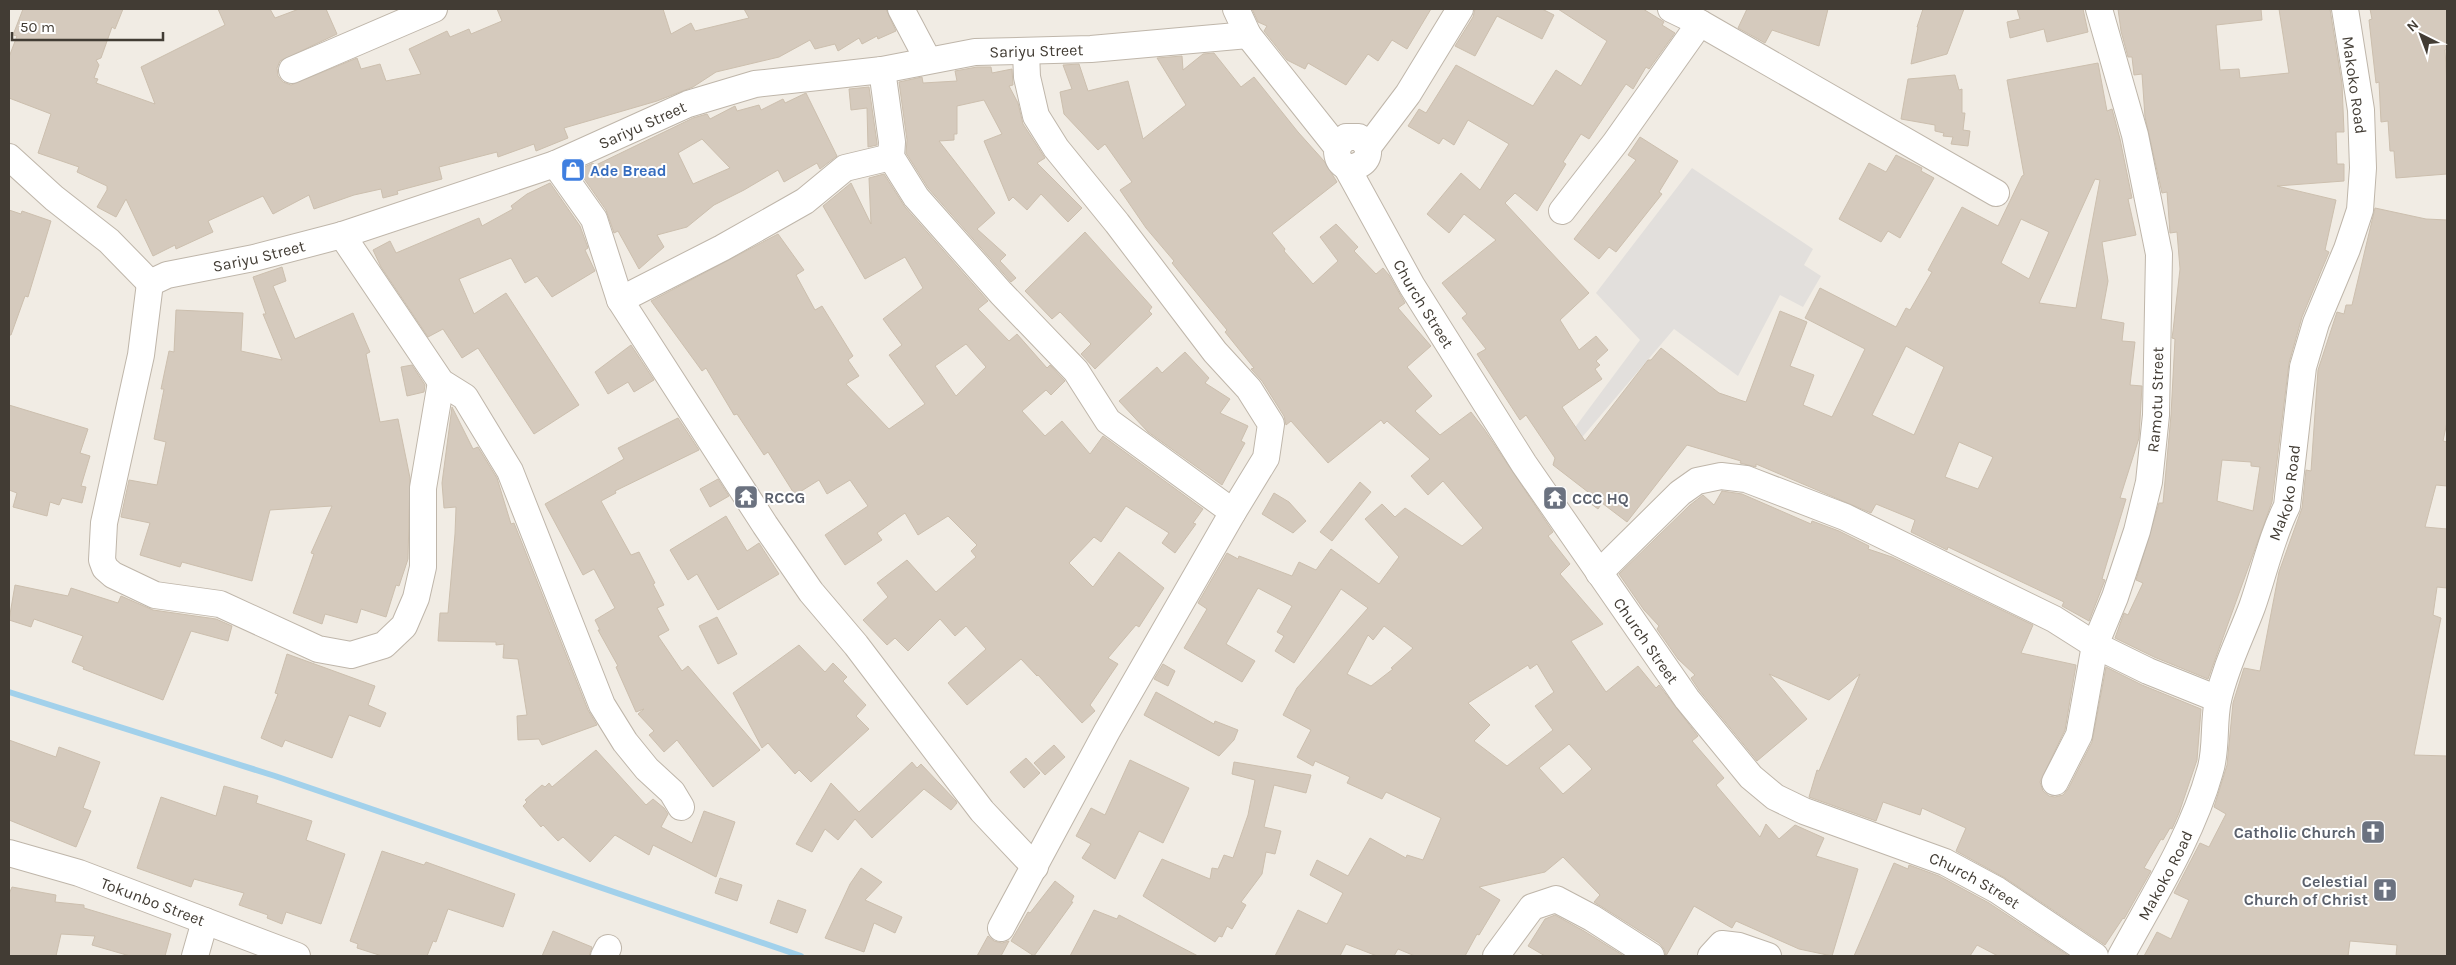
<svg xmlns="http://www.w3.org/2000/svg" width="2456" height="965" font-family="Karla,sans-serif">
<rect width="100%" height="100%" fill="#f1ece4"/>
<path fill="#e2dfdc" d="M1692,168l121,81 -9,16 17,11 -18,31 -23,-12 -42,81 -64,-47 -107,126 -8,-6 81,-109 -44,-47z"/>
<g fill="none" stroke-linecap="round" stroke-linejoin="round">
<path stroke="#a2d1eb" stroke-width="6" d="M9,692l266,84 526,180"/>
</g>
<path fill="#d5cabd" stroke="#ccbfae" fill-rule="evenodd" d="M23,9h100l-8,20 -3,-2 -11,31 -5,2 3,5 -5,13 4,1 -2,4 59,21 -14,-37 84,-42 -7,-16h52l5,9 24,-9h27l11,25 -57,27 -3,7 1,8 5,6 8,3 66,-27 4,11 19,-5 6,17 35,-7 -12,-25 38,-18 3,6 19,-8 2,5 31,-13 -5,-12h166l8,25 20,-11 4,8 54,-13 -5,-9h142l10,22 -18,8 -1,-3 -15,8 -3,-6 -21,13 -3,-7 -20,5 -5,-9 -31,17 -63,15 -23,15 -36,14 -93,27 4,10 -32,13 -2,-7 -36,13 -1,-5 -58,15 3,12 -45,12 1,3 -15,4 -2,-9 -27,6 -40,14 -5,-14 -36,19 -10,-18 -55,25 5,11 -37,17 -1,-4 -22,11 -27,-57 -10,18 -19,-10 10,-17v-4l-30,-14 2,-5 -41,-14 13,-39 -42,-16v-41l8,-21 -4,-1z
M1252,9h179l-24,40 -15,-9 -14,21 -10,-7 -22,31 -38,-22 -3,6 -18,-9 -23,-29 3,-5 -9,-4z
M1475,9h67l12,6 -12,24 -45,-23 -22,40 -20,-10 18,-29z
M1558,9h85l18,11 3,2 -2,3 13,8 -26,36 -3,-2 -13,22 -7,-5 -37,55 -8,-5 -18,28 3,2 -29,47 -22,-18 -10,10 84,90 -29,27 19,30 17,-14 12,14 -12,11 4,4 -5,4 7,10 -40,28 23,34 63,-81h3l10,-12 58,45 27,9 34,-91 27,11 -17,44 24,9 -11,30 29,12 33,-68 -60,-31 15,-30 76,39 10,-19 4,2 22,-38 -4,-2 34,-63 36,19 24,-50 2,-1 -17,-95 91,-17 9,48 5,-2 8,30 12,59 -4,1 8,36 -34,7 6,39 -7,38 23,4 -2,18 13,1 -5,43 12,1 -3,52 -19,60 6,1 -24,80 3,1 -16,41 -27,-15 2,-4 -116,-55 -1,3 -36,-18 4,-12 -39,-16 -5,9 -115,-49v3l-16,-4 1,-2 -54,-16 -60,77 -25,-19 -4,6 -15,-11 5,-6 -35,-27 2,-7 -29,-43 -6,5 -43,-66 9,-5 -24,-31 5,-4 -25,-31 54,-43 -32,-26 -15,19 -22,-19 34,-41 19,17 29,-46 -41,-24 -14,25 -11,-7 -4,6 -31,-18 11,-17 7,4 30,-48 77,41 23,-36 25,16 26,-45zM2095,179l5,1 -24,128 -37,-5zM2021,219l28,13 -20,47 -28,-16zM1906,346l38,21 -30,68 -42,-20zM1959,442l34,15 -15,32 -33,-12z
M1747,9h81l-9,37 -47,-16 -7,13 -27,-15z
M1923,9h41l-17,45 -36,10 7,-37h-1z
M2017,9h66l5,23 -41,10 -3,-13 -34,9 -3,-16 13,-3z
M2118,9h143l1,11 -46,5 4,45 19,-1 1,9 49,-5 -10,-64h51l12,75 2,48h-8l1,32h7v17l-67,5 59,14 -11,50 4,2 -27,65 -13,46 -17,139 -64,177 -54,-22 -39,-19 9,-25 4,2 15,-32 -7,-3 23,-77h4l8,-88 4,-76 -3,-1 1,-7 7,-62 -3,-37 -7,1 -3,-41 -5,1 -17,-76 -3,-43 -8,1 -2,-18h-4l-7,-26zM2222,460l29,2v4l9,1 -7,44 -36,-10z
M2370,9h77v40l-2,1 2,33v91l-51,4 -2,-27h-4l-2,-30 -7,1 -2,-40 -3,1 -7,-63 3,-1z
M1214,53l27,34 13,-10 44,55 26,29 13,21 -65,51 13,16 -1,2 29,33 25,-23 -18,-24 16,-13 22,23 -4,4 22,23 7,-6 6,7 16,28 -7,5 33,38 -24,21 25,29 -17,15 25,24 31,-23 13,17 69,103 -5,4 22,28 -10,10 43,50 -32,17 35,51 32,-26 18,22 3,-3 3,4 36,47 -6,5 32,37 -8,7 44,52 6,-13 13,15 16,-14 29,13 -8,18 42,13 -26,87 -33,-7 -63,-28 -4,7 -38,-22 -28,50 -2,-7 -5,-6 -65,-41 6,-7 -37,-38 -18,15 -66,15 21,13 -21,35 -2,-1 -12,22h-50l-17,-7 -4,7h-17l-31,-12 -6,12h-65l23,-46 29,14 16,-31 -33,-18 7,-15 31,16 22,-38 36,20 1,-3 16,5 18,-42 -55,-26 -4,7 -35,-16 3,-6 -35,-16 -2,5 -16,-9 14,-27 -28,-15 14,-27 71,-80 -27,-19 -47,74 -19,-12 9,-15 -7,-4 15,-26 -34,-18 -32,56 29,17 -13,21 -58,-34 23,-39 -9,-6 29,-50 11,6 1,-3 53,20 7,-14 17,8 15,-21 48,35 20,-27 -34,-38 17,-15 13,13 10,-9 57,38 21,-18 -40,-47 -15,14 -17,-19 19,-17 -43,-38 -3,3 -3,-4 -53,43 -37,-42 -5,4 -2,-9 -22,-35 -11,-12 3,-1 -29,-36 2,-2 -55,-67 2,-2 -28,-33 -26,-38 12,-8 -27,-38 -7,6 -34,-36 -4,-22 12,-3 -9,-24 16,-1 9,27 40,-10 15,58 43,-34 -29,-47 25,-2 1,14 20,-16zM1384,626l29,22 -22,20 2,1 -22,17 -24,-12 21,-39 5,5zM1537,664l17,28 -19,14 18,24 -46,36 -33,-25 16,-16 -22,-22 60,-38 2,4zM1569,744l23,25 -29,25 -24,-26z
M977,67h14l1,6 20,-4 1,16 -4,1 9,17 5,21 22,34 -8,5 45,45 -14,14 -27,-28 -14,16 -14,-13 -4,4 -25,-60 18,-7 -18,-34 -27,6v28h-3v6l-15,1 56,72 -18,16 29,26 -6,6 16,17 -5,4 -83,-94 -22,-35 1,-13 -8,-58 23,-5 1,6 34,-2 -2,-10z
M1955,75l4,15 3,-1v24h3l-2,17 7,1 -2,15 -17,-2 2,-7 -10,-1 1,-3 -9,-2v-6l-34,-6 7,-40z
M869,87l8,56v2l-9,2 -1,-39 -16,2 -2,-21z
M806,93l31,63 -17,13 -3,-6 -33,19 -6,-12 -34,20 -30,15 -27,22 -30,8 7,12 -25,22 -21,-38 -4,2 -8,-23 -28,-40 15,-7 1,3 99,-48 14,-4 3,5 25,-13 2,5 22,-6 2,5 22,-11 2,4zM702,139l28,29 -37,16 -15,-31z
M1640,137l38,24 -19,31 3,2 -46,58 -7,-5 -10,12 -25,-20 62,-79 -8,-5z
M1896,155l26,13 -1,3 13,7 -34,60 -12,-7 -7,11 -42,-23 30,-56 17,9z
M884,174l21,33 83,94 -10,8 31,32 8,-7 30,34 3,-3 15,16 -14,14 -5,-5 -24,21 23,25 17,-15 28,33 13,-18 100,73 -10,14 3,1 -21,29 -13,-10 7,-10 -43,-27 -25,36 -7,-5 -25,26 24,24 26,-35 45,36 -25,39 -3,-2 -28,33 10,6 -28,41 5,6 -13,12 -44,-48 -1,1 -16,-17 -54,46 -19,-22 38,-34 -20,-23 -11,10 -15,-17 -32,32 -13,-13 -8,7 -24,-25 25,-23 -11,-14 30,-23 29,32 40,-35 -5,-6 6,-6 -29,-29 -30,19 -13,-22 -28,20 5,7 -37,25 -20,-30 43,-29 -18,-26 -23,14 -8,-14 -24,15 -27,-43 -4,3 -27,-41 -3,1 -28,-47 -4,3 -51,-70 127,-67 26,36 -8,5 19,35 7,-4 31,50 -5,4 11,16 -13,8 43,45 36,-25 -36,-49 13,-10 -19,-26 40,-31 -18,-31 -40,22 -42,-73 28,-23 20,41 -2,-46zM966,344l20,23 -30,29 -21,-30z
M550,183l30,43 8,22 -3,2 10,21 -43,26 -15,-21 -12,7 -14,-25 -52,21 15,35 32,-21 73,112 -45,29 -56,-86 -16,10 -19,-29 -15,8 -47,-70 -8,-17 17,-9 6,12 83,-35 3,8 31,-17 -2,-3 16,-12z
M2375,208l51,11 21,1v202l-4,19 4,1v44l-11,-1 -11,42 22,2v59l-10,-1 -4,28 8,3 -27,137 33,1v200h-51l1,-11 -47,-4 -2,15h-204l13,-24 14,7 18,-39 -15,-7 26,-50 9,4 17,-33 -12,-7 13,-42 6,-62 11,-35 16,3 19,-99 23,-64 4,-38 5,1 7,-101 19,-58 7,2 2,-9h6z
M9,210l12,4 1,-3 29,10 -23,76 -3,-1 -14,39h-2z
M1085,232l67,75 -3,4 3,3 -57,55 -14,-15 10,-10 -31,-32 -8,7 -27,-28z
M282,267l4,14 -13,5 22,53 58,-26 17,39 -4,2 14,68 18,-3 12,59 -2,81 -9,27 -3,-1 -10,32 -25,-8 -4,14 -32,-9 -3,10 -29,-11 21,-59 -3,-1 21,-47 -62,4 -18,71 -70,-19 -2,5 -40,-12 10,-32 -29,-6 8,-37 28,5 9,-43 -12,-3 10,-50h-3l8,-38 5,1 2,-42 67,3 -2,38 41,9 -19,-46h3l-13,-37z
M631,345l23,35 -20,12 -6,-10 -20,12 -13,-22z
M1185,352l24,26 -4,5 25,16 -10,14 28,13 -7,15 4,2 -23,42 -74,-53 -29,-31 38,-34 5,6z
M412,365l13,20 -1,7 -17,4 -6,-29z
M9,405l79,24 -8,24 10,3 -9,30 5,1 -4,16 -20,-5 -3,7 -9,-3 -3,14 -34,-9 4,-14 -8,-3z
M452,407l21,42 5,-2 19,31 14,46 3,-1 74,187 9,15 -55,20 -3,-6 -21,1 -1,-24 10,-1 -9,-56 -15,-1 1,-14 -8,1v-3l-58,-1 2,-28h8l7,-79 1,-27 -12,1 -2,-25z
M678,418l21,32 -84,41 1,2 -15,8 30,54 8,-3 16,31 -2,1 11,21 -7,3 12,22 -11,6 24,35 6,-5 72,84 -47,37 -36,-47 -13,12 -15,-17 5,-4 -16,-17 6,-5 -8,3 -20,-45 2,-1 -20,-36h2l-5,-10 20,-12 -21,-39 -11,6 -38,-71 79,-45 -6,-11z
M718,479l11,17 -19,11 -10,-18z
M1360,482l11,10 -39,49 -12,-9z
M1722,491l20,3 69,30 1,-3 27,10 30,15 -1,3 24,8 141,68 -12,28 55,12 -11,65 -25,52 3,9 6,5 6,1 8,-2 5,-6 24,-47 14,-75 36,18 59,24 -4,51 -18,53 -7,16 -2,-1 -7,12 -2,-1 -17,29 7,3 -27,48 -1,-1 -18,27 -100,-67 -49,-27 10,-23 -44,-20 -2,7 -37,-13 -7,19 -67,-24 8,-27 2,1 41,-97 -31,26 -60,-26 38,45 -50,42 -58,-71 -8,-12 4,-3 -17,-16 -21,-30 2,-3 -15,-16 -25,-36 71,-69 13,-10 11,10z
M1274,493l15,9 17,19 -13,12 -31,-19z
M726,516l21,35 12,-8 20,31 -61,36 -21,-36 -9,6 -18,-30z
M15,585l53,11 3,-8 47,15 3,-7 32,14 63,9 16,7 -4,15 -37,-10 -28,69 -80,-31 1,-2 -12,-5 11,-26 -49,-17 -3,8 -22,-7z
M717,617l20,37 -19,10 -19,-38z
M799,645l26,27 8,-9 14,14 -4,4 23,24 -10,11 13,13 -58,53 -12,-12 -4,4 -27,-31 -6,5 -29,-55z
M287,654l88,32 -7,19 18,8 -6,14 -31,-12 -17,43 -47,-18 -3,7 -21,-9 17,-44 -3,-1z
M1163,664l12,7 -7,15 -14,-7z
M1156,692l58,32 1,-3 23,9 -4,10 -15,16 -75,-41z
M9,740l47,17 3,-10 41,15 -17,46 8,3 -15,36 -67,-27z
M1054,745l11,12 -20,18 -11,-12z
M596,750l50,55 7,-6 11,9 4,6 -7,13 31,16 12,-32 31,11 -19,55 -63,-32 -4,10 -34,-20 -25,27 -27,-25 -5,4 -15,-16 -2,2 -18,-21 4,-4 -2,-2 17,-15 3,2 4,-4 3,4z
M1026,758l14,15 -16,15 -14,-16z
M1130,760l59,28 -26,55 -24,-12 -24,48 -33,-21 9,-14 -15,-8 15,-28 14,7z
M912,762l5,6 4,-4 35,37 1,2 -6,7 -27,-21 -52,49 -17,-19 -17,21 -13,-11 -13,23 -16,-8 35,-61 28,29z
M1234,762l77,13 -5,18 -32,-8 -10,42 17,4 -6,23 -9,-2 -4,22 -21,28 5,3 -14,24 -5,-3 -5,11 -3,-1 -4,6 -72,-46 19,-37 48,20 2,-11 6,1 6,-14 9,3 15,-43 7,-35 -23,-6z
M224,786l34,10 -2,7 56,18 -6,19 39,14 -24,70 -35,-12 -4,12 -15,-6 1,-3 -29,-10 5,-12 -50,-14 -3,8 -54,-19 24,-71 55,19z
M382,851l42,14 2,-3 89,32 -12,33 -55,-18 -12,33 -3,-1 -6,15h-45l-25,-8 1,-4 -8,-3z
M1894,863l14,6 1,-4 30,11 50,27 80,53h-71l-21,-11 -7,11h-116z
M861,868l21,14 -17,18 37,17 -7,16 -21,-10 -10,29 -39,-14 25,-54z
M720,878l22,7 -5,16 -22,-8z
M1055,881l19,15 -3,6h2l-39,54 -23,-15 17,-29 2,1z
M12,887l44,8 -1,7 29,3v3l87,26 -6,22h-35l-38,-11 3,-9 -34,-2 -5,22h-47v-62z
M778,900l28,10 -9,23 -27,-10z
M1094,910l23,9 2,-4 79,41h-128z
M1555,915l29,16 40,25h-79l-17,-10 17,-27z
M553,931l39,16 -3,9h-47z
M988,936l6,5 8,2 7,-2 -8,15h-24z"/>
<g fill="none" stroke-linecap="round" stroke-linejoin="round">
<defs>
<g id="minor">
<path d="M901,9l27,51"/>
<path d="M1236,9l12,26 89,112c-2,39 52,13 22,-10h-13l-9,10"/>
<path d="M1671,9l29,14 296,170"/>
<path d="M292,70l142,-61"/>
<path d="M882,70l10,72 -1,15 25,40 85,96 75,78 32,50 125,91"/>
<path d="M1368,147l40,-53 52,-85"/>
<path id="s1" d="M9,157l45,41 55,43 41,42 17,-8 87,-17 88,-23 213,-71 133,-60 67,-20 127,-14 93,-18 116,-3 157,-14"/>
<path d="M555,164l39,55 26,81 145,225 46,67 45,53 126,166 53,56"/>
<path id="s2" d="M1346,166l66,120 112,178 163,235 64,78 24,20 29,14 141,51 52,28 98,66"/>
<path d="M1562,211l53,-68 85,-120"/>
<path d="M342,235l99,147 24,15 45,74 92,234 23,37 22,27 25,23 9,15"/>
<path d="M150,283l-9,72 -37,168 -2,37 3,8 8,7 42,20 65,9 98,45 33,6 33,-10 20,-19 12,-28 7,-31v-79l18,-106"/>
<path d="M620,300l102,-52 83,-47 40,-33 46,-11"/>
<path d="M1599,573l81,-80 17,-12 24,-5 25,3 99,38 209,102 41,26 53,26 70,28"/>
<path id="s3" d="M2055,782l24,-47 16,-90 20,-48 22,-66 12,-49 7,-67 3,-161 -24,-119 -36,-126"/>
<path id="s4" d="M9,853l70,20 218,83"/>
<path d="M1001,928l106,-197 126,-219 33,-54 5,-34 -22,-35 -34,-37 -98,-129 -61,-75 -20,-32 -9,-39 -1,-25"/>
<path d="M195,956l10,-35"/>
<path d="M604,956l4,-8"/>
<path d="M1496,956l36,-49 24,-8 36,19 59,38"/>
<path d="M1711,956l11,-12 17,2 29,10"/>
<path id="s5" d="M2121,956c32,-59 71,-120 89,-185 7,-21 3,-48 8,-71 8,-35 22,-61 34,-93 12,-34 19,-69 35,-101l16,-139 13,-44 31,-74 13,-39 3,-42 -2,-58 -16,-101"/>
</g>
</defs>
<use href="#minor" stroke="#bfb6aa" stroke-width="28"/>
<use href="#minor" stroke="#fff" stroke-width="26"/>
</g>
<defs>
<symbol id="shop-square" viewBox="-11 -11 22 22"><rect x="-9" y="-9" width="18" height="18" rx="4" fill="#3f7fe0" stroke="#fff"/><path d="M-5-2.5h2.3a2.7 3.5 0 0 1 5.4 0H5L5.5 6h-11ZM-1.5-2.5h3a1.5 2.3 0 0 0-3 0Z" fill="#fff"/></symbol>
<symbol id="temple-square" viewBox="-11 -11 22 22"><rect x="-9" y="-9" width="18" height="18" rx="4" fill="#6b7280" stroke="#fff"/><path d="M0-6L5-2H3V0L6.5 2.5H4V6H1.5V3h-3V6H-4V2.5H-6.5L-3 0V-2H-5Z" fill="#fff"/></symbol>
<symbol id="church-square" viewBox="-11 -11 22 22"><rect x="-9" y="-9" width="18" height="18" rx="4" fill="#6b7280" stroke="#fff"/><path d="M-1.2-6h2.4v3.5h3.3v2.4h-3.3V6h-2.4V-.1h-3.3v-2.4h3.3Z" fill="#fff"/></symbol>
</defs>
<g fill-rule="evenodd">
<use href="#shop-square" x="559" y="156" width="28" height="28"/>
<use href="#temple-square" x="732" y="483" width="28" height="28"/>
<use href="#temple-square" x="1541" y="484" width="28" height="28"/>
<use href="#church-square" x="2359" y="818" width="28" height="28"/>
<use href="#church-square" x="2371" y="876" width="28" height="28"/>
</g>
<g text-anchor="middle" stroke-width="4" stroke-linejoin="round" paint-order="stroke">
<g font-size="16" fill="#423c34" stroke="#fff">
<text dy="6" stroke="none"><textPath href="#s1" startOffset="1112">Sariyu Street</textPath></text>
<text transform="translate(2355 85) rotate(82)" y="6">Makoko Road</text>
<text dy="6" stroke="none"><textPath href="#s1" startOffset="708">Sariyu Street</textPath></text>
<text dy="6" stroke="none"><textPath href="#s1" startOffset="302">Sariyu Street</textPath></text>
<text dy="6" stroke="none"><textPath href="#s2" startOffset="158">Church Street</textPath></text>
<text dy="6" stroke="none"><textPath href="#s3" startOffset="399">Ramotu Street</textPath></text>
<text dy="6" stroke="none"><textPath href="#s5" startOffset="496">Makoko Road</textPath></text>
<text dy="6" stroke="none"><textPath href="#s2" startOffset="562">Church Street</textPath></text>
<text dy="6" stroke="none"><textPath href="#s5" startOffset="92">Makoko Road</textPath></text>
<text dy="6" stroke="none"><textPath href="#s2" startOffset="982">Church Street</textPath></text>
<text dy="6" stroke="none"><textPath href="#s4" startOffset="152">Tokunbo Street</textPath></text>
</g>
<g font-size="16" font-weight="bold" fill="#366cbe" stroke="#fff" text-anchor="start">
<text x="590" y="176">Ade Bread</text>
</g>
<g font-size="16" font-weight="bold" fill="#5b616d" stroke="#fff" text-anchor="start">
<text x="764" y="503">RCCG</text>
<text x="1572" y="504">CCC HQ</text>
<text x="2356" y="838" text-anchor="end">Catholic Church</text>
<text x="2368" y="887" text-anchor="end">Celestial<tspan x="2368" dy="18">Church of Christ</tspan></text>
</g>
</g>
<rect width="2456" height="965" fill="none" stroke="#423c34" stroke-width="20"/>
<g transform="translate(2421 35) rotate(318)" stroke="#ffffff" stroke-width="4" paint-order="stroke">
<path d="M0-4L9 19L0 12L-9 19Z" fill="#423c34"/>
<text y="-8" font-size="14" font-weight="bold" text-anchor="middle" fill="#423c34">N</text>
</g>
<path d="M12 32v8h151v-8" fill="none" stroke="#423c34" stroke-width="2.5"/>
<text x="20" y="32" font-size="15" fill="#423c34" stroke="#ffffff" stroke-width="4" paint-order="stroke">50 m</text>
</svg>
